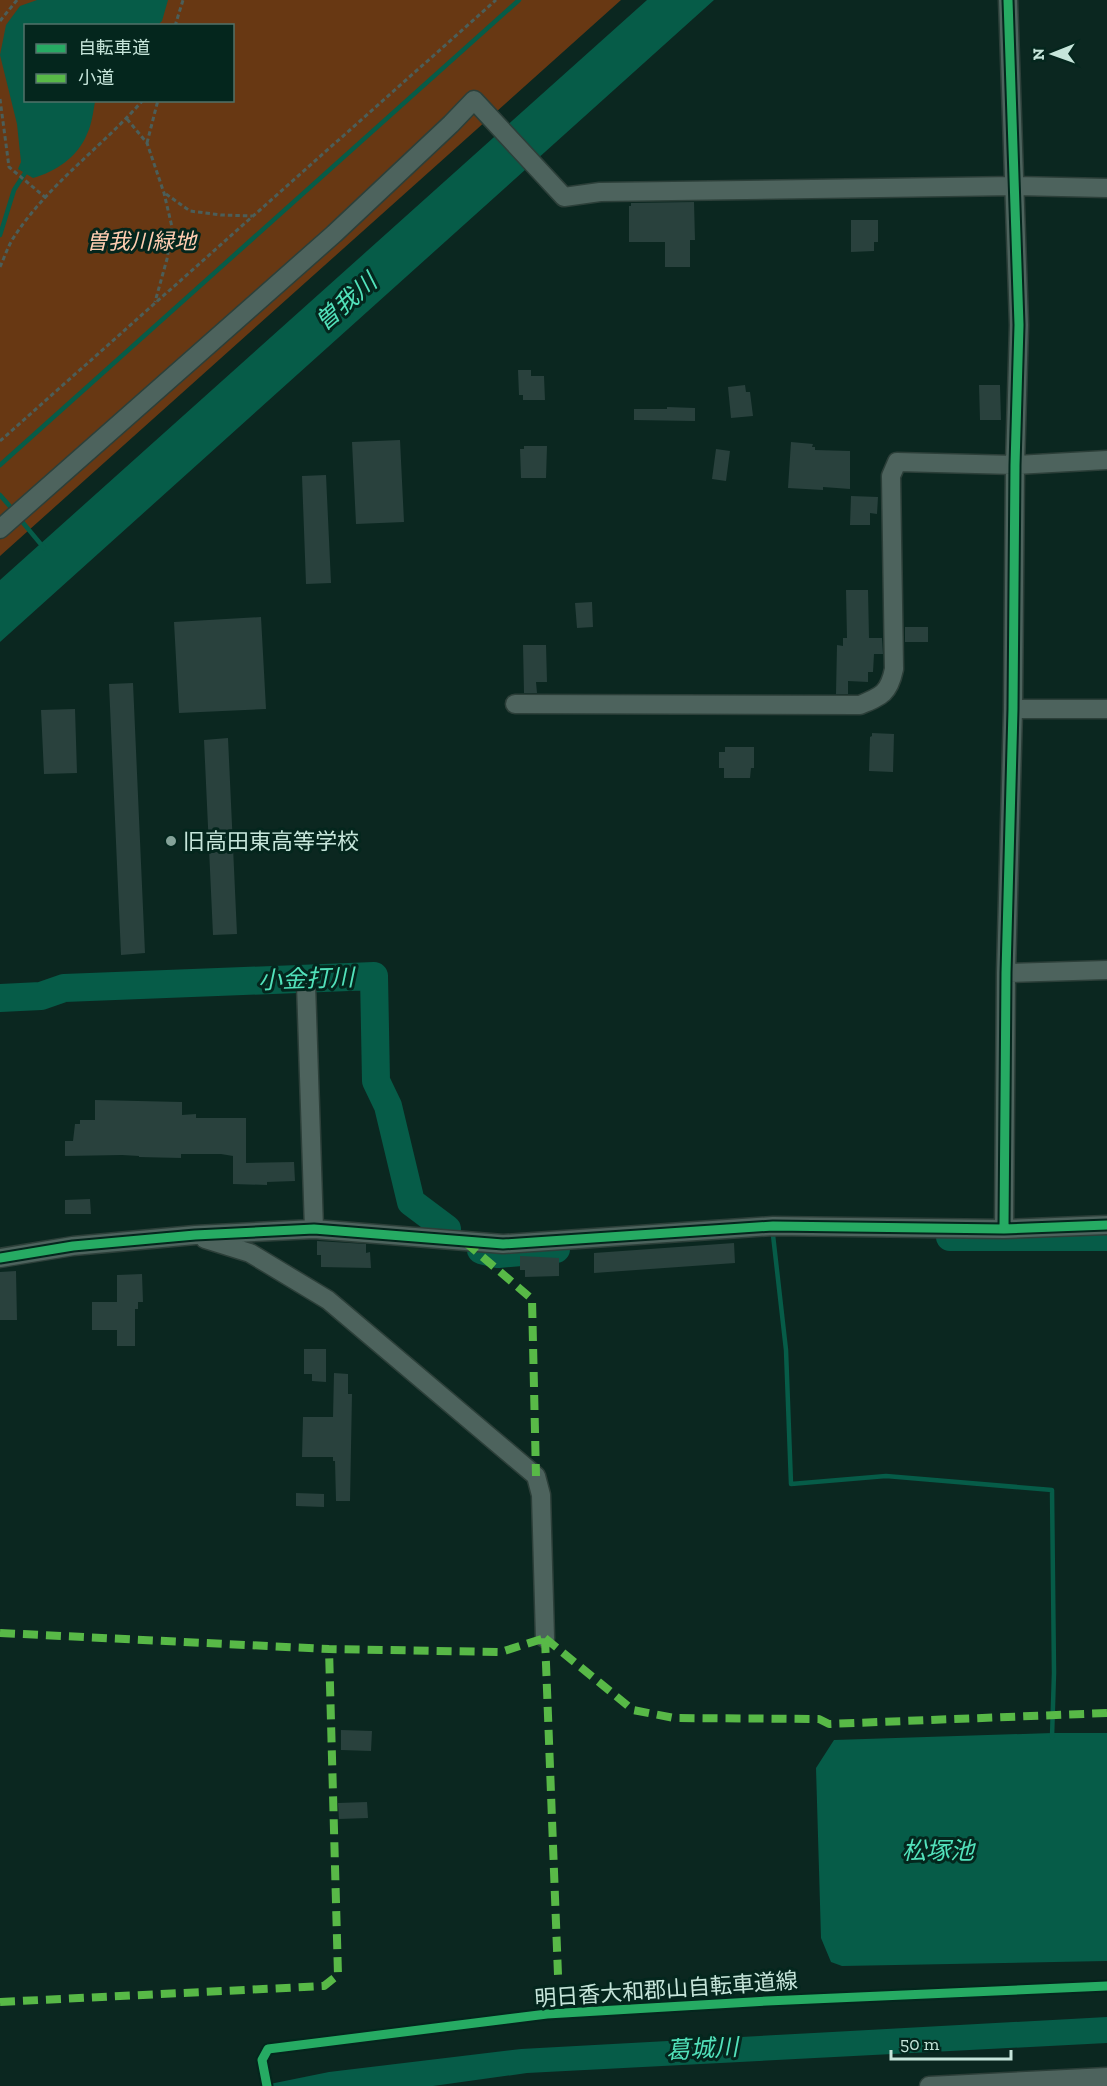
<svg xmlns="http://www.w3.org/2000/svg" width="1107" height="2086" font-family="'Zilla Slab','Noto Sans JP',serif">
<rect width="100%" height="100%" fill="#0b2720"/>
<path fill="#683813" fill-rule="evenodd" d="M0,0h621l-621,556zM26,26h206v74h-206z"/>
<path fill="#065c48" d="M37,0h131l-6,21 -4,4 -132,1v74l69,2c-2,10 -3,22 -8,32 -9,23 -32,38 -54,44l-15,-9 3,-7 -4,-38 -17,-69 6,-30 14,-19z
M647,0h67l-714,642v-62z
M1052,1733h55v228l-265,5 -11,-4 -10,-24 -5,-170 18,-28z
M1107,2017v26l-580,30 -94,13h-173l69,-14 192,-23z"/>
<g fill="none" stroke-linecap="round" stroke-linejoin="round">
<path stroke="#065c48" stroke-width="4.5" d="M0,235l14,-45 11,-17
M0,465l519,-465
M0,495l14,16
M19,518l25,30
M773,1235l13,115 5,134 95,-8 166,14 2,183 -2,64"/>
<path stroke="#065c48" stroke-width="28" d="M0,998l41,-2 23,-8 310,-12 2,105 12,25 23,96 36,27
M950,1237h157
M481,1250l17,4 58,-5"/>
</g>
<path fill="#29413d" d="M694,202l1,38h-5v27h-25v-25h-36v-36h2v-3z
M851,220h27v22h-4v9l-23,1z
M518,370h13v6h13l1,24h-22v-5h-4z
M745,385l1,7h4l3,24 -22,2 -3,-31z
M979,385h21l1,35h-21z
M667,407l28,1v13l-61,-1v-11h33z
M400,440l4,82 -48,2 -4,-82z
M791,442l22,2 -1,3h3v3l35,1v38l-27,-2v3l-35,-2z
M524,446h23l-1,32h-25l-1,-29h4z
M716,449l14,2 -4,30 -14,-2z
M326,475l5,108 -25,1 -4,-108z
M851,496l27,1 -1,17 -7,-1v12h-20z
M846,590h22l1,48h13l1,16h-9l-1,18h-5v10l-20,-1v13h-12l1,-49 6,1v-8h4z
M592,602l1,25 -16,1 -2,-25z
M261,617l5,92 -87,4 -5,-91z
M905,627h23v15h-23z
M523,645h23l1,37h-11l1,11h-13z
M133,683l12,270 -24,2 -12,-271z
M75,709l2,64 -33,1 -3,-64z
M872,733l22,1 -1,38 -24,-1 1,-34 2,-1z
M228,738l9,196 -24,1 -9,-195z
M725,747h29v21h-3l-1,10h-26v-10h-5v-16h6z
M95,1100l87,2v13l14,-1v4h50v45l48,-1 1,19 -28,1v3l-34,-1v-28l-12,-2h-40v4l-42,-1v-1l-17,-1 -57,1v-15h8l2,-17h5v-4h15z
M90,1199l1,15h-26v-14z
M317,1241l49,3v9l4,-1 1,16 -50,-1v-12h-4z
M734,1243l1,20 -141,10v-20z
M520,1256l39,2v18l-34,1v-7h-5z
M16,1271l1,49h-17v-48z
M142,1274l1,28h-5v7h-3v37h-18v-16h-25v-28h25v-27z
M304,1349h22v33l-14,-1v-7h-8z
M334,1373l14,1v20h4l-2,107h-14l-1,-40h-2v-4h-31l1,-40h30z
M296,1493l28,1v13l-28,-1z
M341,1730l31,1 -1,20 -30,-1z
M367,1802l1,16 -29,1 -1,-16z"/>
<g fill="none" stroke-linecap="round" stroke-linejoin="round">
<defs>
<path id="minor" d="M0,529l334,-295 117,-110 23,-24 90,97 36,-5 415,-6 92,2
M515,704l345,1c22,-9 29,-12 34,-36l-3,-193 6,-14 118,3 92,-5
M1013,709h94
M1006,973l101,-3
M306,984l8,245
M1004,1229l2,-256 7,-264 2,-244 4,-140 -11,-325
M205,1239l45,14 78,47 208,176 5,19 4,143
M0,1258l73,-12 122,-11 119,-6 189,15 270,-18 231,3 103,-4
M929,2086l178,-9"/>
</defs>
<use href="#minor" stroke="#2c3f39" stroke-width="21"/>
<path stroke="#4b5e59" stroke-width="3" stroke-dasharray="4.5 3" stroke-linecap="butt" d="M0,21l17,-21
M175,26l8,-26
M0,99l9,68 37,31
M127,119l20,24 17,50 8,34 -5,32 -12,43
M147,143l11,-43
M166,194l24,17 31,4 31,1
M0,267c5,-11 9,-24 16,-33 34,-51 87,-88 127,-134
M0,441l496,-441"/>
<use href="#minor" stroke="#4d635d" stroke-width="18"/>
<path stroke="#58b947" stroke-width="8" stroke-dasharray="15 8" stroke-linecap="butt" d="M465,1242l67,57 4,177
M0,1633l329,16 172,3 44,-14
M545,1638l88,72 41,8 145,1 10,5 278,-11
M545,1638l13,337
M0,2002l324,-16 14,-11 -9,-326"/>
<defs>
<path id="cycleway" d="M1004,1229l2,-256 7,-264 2,-244 4,-140 -11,-325
M0,1258l73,-12 122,-11 119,-6 189,15 270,-18 231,3 103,-4
M267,2086l-5,-26 6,-11 279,-35 220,-13 340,-15"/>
</defs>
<use href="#cycleway" stroke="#04261d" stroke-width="13"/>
<use href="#cycleway" stroke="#26ab63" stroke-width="9"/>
</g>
<circle fill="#85a299" stroke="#04261d" stroke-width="2" cx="171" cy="841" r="6"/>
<g text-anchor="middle" stroke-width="6" stroke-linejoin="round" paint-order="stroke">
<g font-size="22" font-style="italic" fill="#ffcdb1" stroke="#04261d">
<text x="141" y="249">曽我川緑地</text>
</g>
<g font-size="22" fill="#c6e5da" stroke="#04261d" text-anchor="start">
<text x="183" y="849">旧高田東高等学校</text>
</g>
<g font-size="22" fill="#c6e5da" stroke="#04261d">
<text transform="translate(666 1989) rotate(-4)" y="8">明日香大和郡山自転車道線</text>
</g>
<g font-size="24" font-style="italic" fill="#52e2bb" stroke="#04261d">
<text transform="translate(346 302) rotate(-41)" y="8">曽我川</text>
<text transform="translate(306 979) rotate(-2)" y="8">小金打川</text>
<text x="938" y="1859">松塚池</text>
<text transform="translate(702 2049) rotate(-3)" y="8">葛城川</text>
</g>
</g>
<rect x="24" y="24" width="210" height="78" fill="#04261d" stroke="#527269" stroke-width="1.5"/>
<rect x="36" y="44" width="30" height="9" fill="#26ab63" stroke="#527269" stroke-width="1.5"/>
<text x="78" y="54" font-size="18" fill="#c6e5da">自転車道</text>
<rect x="36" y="74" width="30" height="9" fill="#58b947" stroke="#527269" stroke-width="1.5"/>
<text x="78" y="84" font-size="18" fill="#c6e5da">小道</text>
<g transform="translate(1053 54) rotate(269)" stroke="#04261d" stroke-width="4.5" paint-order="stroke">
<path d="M0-4.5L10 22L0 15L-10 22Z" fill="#c6e5da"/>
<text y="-9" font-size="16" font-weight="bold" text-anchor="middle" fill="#c6e5da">N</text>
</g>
<path d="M891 2050v9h120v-9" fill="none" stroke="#c6e5da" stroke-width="3"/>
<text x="900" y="2050" font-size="18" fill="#c6e5da" stroke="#04261d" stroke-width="4.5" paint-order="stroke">50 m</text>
</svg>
